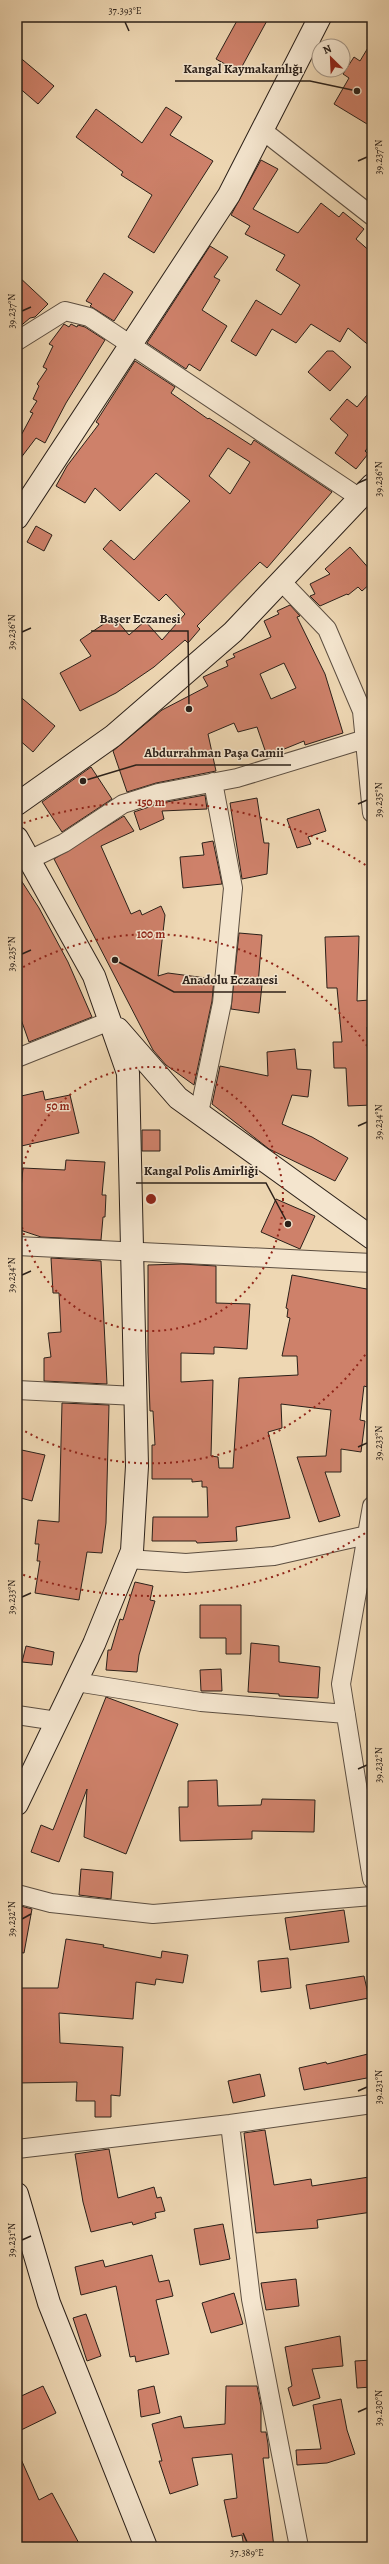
<svg xmlns="http://www.w3.org/2000/svg" width="389" height="2564" font-family="Alegreya,serif">
<rect width="100%" height="100%" fill="#eed7b3"/>
<filter id="stains"><feTurbulence type="fractalNoise" baseFrequency=".005" numOctaves="4"/><feColorMatrix values="0 0 0 0 .2 0 0 0 0 .09 0 0 0 0 .02 0 0 0 .5 -.17"/></filter>
<radialGradient id="worn" r=".72"><stop offset=".6" stop-color="#630" stop-opacity="0"/><stop offset="1" stop-color="#630" stop-opacity=".3"/></radialGradient>
<path fill="#ce816a" stroke="#2b2019" fill-rule="evenodd" d="M239,17h30l-30,55 -23,-13z
M372,41v86l-38,-23 15,-26 -6,-4 11,-17 6,4z
M17,55l37,31 -16,18 -21,-18z
M166,107l16,10 -12,18 43,26 -59,92 -26,-16 24,-42 -31,-20 2,-3 -47,-35 20,-28 46,34z
M261,160l17,9 -25,40 45,24 23,-30 18,14 4,-5 21,17 -8,10 16,14v95l-24,-20 -8,14 -29,-18 -15,19 -24,-14 -16,27 -25,-15 25,-41 25,15 19,-30 -24,-15 9,-15 -40,-21 5,-8 -19,-11z
M210,246l18,11 -14,20 6,3 -18,30 25,16 -27,45 -11,-7 -3,5 -39,-26z
M104,273l29,19 -19,29 -24,-15 2,-2 -6,-3z
M17,275l31,29 -13,13 -5,1 -13,11z
M64,324l5,3 2,-3 6,3 1,-2 7,2 20,13 -39,63 -21,40 -9,-5 -19,25v-20l16,-30 -3,-1 7,-11 -4,-2 6,-13 -2,-2 10,-15 -4,-2 10,-21 -4,-2z
M327,351h6l18,16 -21,24 -22,-19z
M135,361l40,26 -4,6 37,26 1,-1 42,27 3,-5 78,52 -65,76 -7,-6 -63,64 3,3 -12,14 -3,-3 -31,27 -38,26 -36,18 -20,-38 31,-17 -11,-16 34,-23 15,18 16,-14 17,19 23,-26 -19,-20 -7,7 -56,-52 8,-9 23,20 56,-59 -34,-28 -36,38 -25,-23 -10,15 -29,-17 11,-20 32,-42 -3,-2zM228,448l22,14 -20,32 -21,-18z
M372,389v54l-7,8 3,3 -12,15 -21,-16 13,-18 -18,-16 17,-20 10,8z
M36,526l16,9 -8,16 -17,-9z
M350,547l22,25v10l-10,9 -4,-4 -10,8 -1,-1 -27,12 -10,-10 5,-2 -5,-10 20,-10 -5,-5z
M290,605l10,11 -3,1 28,57 18,59 -38,12 -1,-4 -37,15 -10,-29 -19,5 -4,-9 -26,11 8,37 -60,12 -29,9 -14,-41 49,-41 46,-24 -5,-9 25,-11 -2,-5 9,-4 -2,-3 38,-17 -7,-16 15,-7 -2,-3zM284,663l12,25 -25,11 -11,-25z
M17,694l38,32 -22,26 -16,-14z
M91,767l21,32 -50,33 -20,-30z
M205,795l2,14 -45,2 2,8 -24,11 -6,-18 27,-9z
M257,798l7,45h5l-2,31 -25,5 -12,-76z
M319,809l7,22 -18,6 3,7 -14,4 -10,-29z
M124,816l10,15 -33,15 30,68 9,-4 2,5 19,-9 4,9 -7,61 10,-3 46,6 -2,22 -18,84 -28,-20 -13,-15 -99,-191z
M213,841l9,43 -39,4 -3,-31 24,-2 -2,-12z
M17,874l22,34 29,54 24,55 -63,25 -12,-34z
M239,933l23,2 -4,50h4l-3,28 -28,-4z
M359,936l-2,65 12,-1 3,27h-5l1,52h4v26l-24,1 -2,-38h-12l-1,-26h9l-5,-54h-10l-2,-51z
M295,1049l2,20 14,1 -3,27 -16,-2 -10,29 30,13 36,21 -13,23 -66,-32 -57,-45 8,-38 48,10 -1,-24z
M43,1091l2,9 25,-5 9,38 -62,14v-50z
M142,1130h18v21h-18z
M66,1160l39,2 -3,33h4l-1,22h-2l-2,23 -60,-3 -24,-8v-31l3,1 3,-31 42,2z
M276,1199l39,17 -15,33 -39,-17z
M51,1258l50,3 6,123 -63,-3v-23l7,-1 -3,-24 13,-1 -2,-39h-6z
M182,1264l34,2v37l34,1 -3,45 -33,-2v7l-33,-1v29l32,-2 -2,76 7,1 1,11h14l6,-90 59,-3 -1,-19h-15l8,-38 -3,-1 1,-8 -2,-1 6,-33 80,15v66l-5,31 -3,-1 -4,34 5,1 -4,31 -20,-3v23h-16l15,44 -21,6 -22,-65 29,-1 5,-46 -50,-6 1,24 -14,4 22,86 -54,9 1,14 -40,2 -1,-2h-44l1,-24h55l-1,-30h-5v-6l-10,1v-3h-40v-34h3l-2,-34h-3l-2,-59v-87z
M62,1403l47,2 -3,118 -4,30 -15,-1 -8,48 -44,-7 5,-32h-3l2,-17h-4l3,-24 21,2z
M17,1449l28,6 -13,46 -15,-4z
M135,1582l18,4 -3,14 5,1 -16,54 -2,17 -31,-2 2,-20h3l9,-31 3,1z
M200,1605h41v49h-15v-16h-26z
M251,1643l28,3v16l41,5 -2,31 -39,-2v-2l-31,-2z
M26,1646l28,6 -2,13 -30,-3z
M221,1669l1,22h-21l-1,-21z
M106,1697l72,27 -52,130 -42,-17 3,-48 -28,73 -28,-10 10,-27 12,5z
M217,1780l1,26 43,-1 1,-6 53,1 -1,32 -62,-1v8l-72,2 -1,-34h9v-26z
M81,1869l32,3 -2,27 -32,-4z
M17,1905l15,4 -8,44 -7,-1z
M344,1910l5,32 -59,8 -5,-32z
M66,1939l38,6 -1,2 58,11 1,-7 26,4 -5,28 -27,-4 -1,6 -19,-3 -3,37 -74,-6 1,30 63,4 -3,49 -9,-1v22h-16v-16h-19l1,-19 -60,1v-95h41z
M288,1958l3,30 -30,4 -3,-31z
M364,1976l5,22 -59,11 -4,-24z
M372,2053v24l-68,13 -5,-22 27,-6 1,2z
M260,2074l5,22 -32,7 -5,-22z
M265,2130l9,55 37,-6 1,7 57,-9 3,10v25l-55,8 1,8 -62,5 -12,-100z
M109,2149l9,49 36,-11 3,11 4,-1 4,14 -10,2 1,5 -23,7 -1,-3 -41,10 -8,-30 -8,-48z
M223,2224l7,35 -30,6 -6,-36z
M152,2255l7,27 10,-2 4,16 -17,4 13,54 -33,8 -1,-6 -5,1 -14,-71 -35,9 -6,-28 28,-7 2,7z
M296,2279l3,27 -33,4 -5,-27z
M234,2293l9,31 -32,9 -9,-30z
M86,2314l15,42 -14,5 -14,-43z
M340,2336l3,30 -31,3 8,29 -27,8 -5,-18 4,-2 -7,-39z
M372,2360v27l-15,1 -2,-27z
M43,2386l13,27 -39,19v-34z
M154,2386l6,27 -19,4 -3,-27z
M226,2386h31l4,20v26h5l2,12 1,14h-6l11,89h-30l-2,-12 -10,2 -8,-37 13,-2 -5,-44 -40,4 6,27 -28,9 -11,-33h3l-10,-37 29,-8 3,12 41,-4z
M341,2399l6,31 8,24 -28,9 -30,2 -1,-15 25,-1 -8,-44z
M17,2450l22,50 13,-7 29,54h-64z"/>
<g fill="none" stroke-linecap="round" stroke-linejoin="round">
<defs>
<path id="street" d="M262,130l110,86
M17,341l48,-30 24,6 271,181
M281,581l46,48 35,82 10,102
M29,860l35,-17 59,-39 35,-11 79,-15 128,-39
M17,1058l93,-37
M199,1113l23,-110 11,-115 -20,-106
M17,1246l355,17
M17,1390l119,6
M372,1506l-31,178 31,195
M128,1559l58,4 88,-7 93,-21
M76,1682l125,20 145,12
M17,1715l40,6
M17,1894l34,9 102,11 219,-18
M230,2124l21,175 48,248
M17,2149l213,-25 142,-20"/>
<path id="secondary" d="M17,518l212,-323 91,-178
M17,804l96,-68 120,-104 139,-147
M17,838l77,138 34,97 9,393 -5,85 -38,93 -77,160
M118,1029l60,69 194,140
M17,2194l32,109 97,244"/>
</defs>
<use href="#street" stroke="#5c4e40" stroke-width="20"/>
<use href="#secondary" stroke="#2b2019" stroke-width="24"/>
<use href="#street" stroke="#f4e5ce" stroke-width="18"/>
<use href="#secondary" stroke="#f4e5ce" stroke-width="22"/>
</g>
<path fill="none" stroke="#2b2019" stroke-width="1.5" d="M125,22l4,9M358,161l9,-4M22,311l9,-4M358,483l9,-4M22,632l9,-4M358,804l9,-4M22,954l9,-4M358,1126l9,-4M22,1275l9,-4M358,1447l9,-4M22,1597l9,-4M358,1769l9,-4M22,1919l9,-5M358,2091l9,-4M22,2240l9,-4M358,2412l9,-4M243,2533l4,9"/>
<g fill="none" stroke="#8f2418" stroke-width="2" stroke-dasharray="2 4">
<circle cx="151" cy="1199" r="132"/>
<path d="M372 1345A265 265 0 0 1 19 1428M18 970A265 265 0 0 1 372 1053"/>
<path d="M370 1530A397 397 0 0 1 18 1573M18 825A397 397 0 0 1 370 868"/>
</g>
<circle cx="151" cy="1199" r="6" fill="#8f2418" stroke="#f4e5ce" stroke-width="2"/>
<g font-size="12" text-anchor="middle" font-weight="bold" fill="#8f2418" stroke="#f4e5ce" stroke-width="3" stroke-linejoin="round" paint-order="stroke">
<text x="151" y="806">150 m</text>
<text x="151" y="938">100 m</text>
<text x="58" y="1110">50 m</text>
</g>
<path fill="none" stroke="#2b2019" stroke-width="1.5" d="M357 91L310 81H175M189 709L188 631H91M83 781L136 765H291M115 960L174 992H286M288 1224L266 1183H136"/>
<g fill="#2b2019" stroke="#f4e5ce" stroke-width="1.5">
<circle cx="357" cy="91" r="4"/>
<circle cx="189" cy="709" r="4"/>
<circle cx="83" cy="781" r="4"/>
<circle cx="115" cy="960" r="4"/>
<circle cx="288" cy="1224" r="4"/>
</g>
<g font-size="13" text-anchor="middle" font-weight="bold" fill="#2b2019" stroke="#f4e5ce" stroke-width="3" stroke-linejoin="round" paint-order="stroke">
<text x="243" y="73">Kangal Kaymakamlığı</text>
<text x="140" y="623">Başer Eczanesi</text>
<text x="214" y="757">Abdurrahman Paşa Camii</text>
<text x="230" y="984">Anadolu Eczanesi</text>
<text x="201" y="1175">Kangal Polis Amirliği</text>
</g>
<rect width="389" height="2564" fill="none" stroke="#eed7b3" stroke-width="44"/>
<g transform="translate(331 58) rotate(336)"><circle r="19" fill="#f4e5ce" stroke="#a49686"/>
<path d="M0-3L7 15L0 10L-7 15Z" fill="#8f2418"/>
<text y="-6" font-size="11" font-weight="bold" text-anchor="middle" fill="#2b2019">N</text>
</g>
<rect x="22" y="22" width="345" height="2520" fill="none" stroke="#2b2019" stroke-width="1.5"/>
<g font-size="10" text-anchor="middle" fill="#2b2019">
<text x="125" y="14">37.393°E</text>
<text transform="translate(378 157) rotate(-90)" y="4">39.237°N</text>
<text transform="translate(11 311) rotate(-90)" y="4">39.237°N</text>
<text transform="translate(378 479) rotate(-90)" y="4">39.236°N</text>
<text transform="translate(11 632) rotate(-90)" y="4">39.236°N</text>
<text transform="translate(378 800) rotate(-90)" y="4">39.235°N</text>
<text transform="translate(11 954) rotate(-90)" y="4">39.235°N</text>
<text transform="translate(378 1122) rotate(-90)" y="4">39.234°N</text>
<text transform="translate(11 1275) rotate(-90)" y="4">39.234°N</text>
<text transform="translate(378 1443) rotate(-90)" y="4">39.233°N</text>
<text transform="translate(11 1597) rotate(-90)" y="4">39.233°N</text>
<text transform="translate(378 1765) rotate(-90)" y="4">39.232°N</text>
<text transform="translate(11 1919) rotate(-90)" y="4">39.232°N</text>
<text transform="translate(378 2087) rotate(-90)" y="4">39.231°N</text>
<text transform="translate(11 2240) rotate(-90)" y="4">39.231°N</text>
<text transform="translate(378 2408) rotate(-90)" y="4">39.230°N</text>
<text x="247" y="2556">37.389°E</text>
</g>
<rect width="100%" height="100%" filter="url(#stains)"/>
<rect width="100%" height="100%" fill="url(#worn)"/>
</svg>
